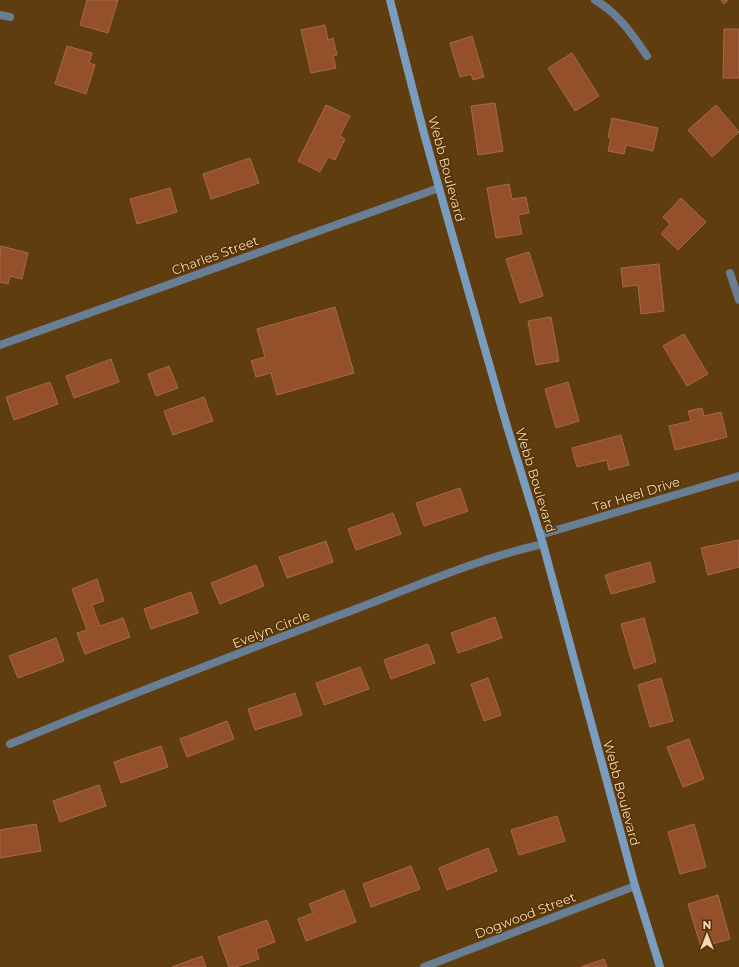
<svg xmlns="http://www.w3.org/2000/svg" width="739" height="967" font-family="Montserrat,sans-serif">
<rect width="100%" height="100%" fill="#603d0f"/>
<path fill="#94502a" stroke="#a96847" d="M87,0h31l-10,33 -28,-8z
M721,0h7l-4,4z
M325,25l3,15 5,-2 4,17 -4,1 3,12 -25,5 -10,-43z
M724,29h15v49h-16z
M472,36l12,41 -11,3 -2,-6 -11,3 -10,-34z
M67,46l25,7 -3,10 6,2 -9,29 -31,-10z
M572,53l27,43 -24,15 -27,-43z
M495,103l8,48 -25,4 -7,-49z
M326,105l24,11 -10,20 5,3 -10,21 -7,-3 -8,15 -22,-11z
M716,105l23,27 -27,25 -24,-27z
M612,118l46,10 -5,23 -27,-6 -2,9 -16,-3 3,-13 -3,-1z
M250,158l9,25 -48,16 -8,-25z
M509,184l3,15 14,-2 3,16 -11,2 4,19 -26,4 -9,-50z
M170,188l7,24 -40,12 -7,-25z
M681,198l25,24 -28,28 -17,-16 9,-10 -7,-7z
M1,246l27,7 -6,26 -12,-3 -2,8 -8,-2v-31z
M529,252l14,44 -23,7 -14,-44z
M659,264l5,47 -23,3 -3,-29 -15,2 -2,-19z
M335,307l19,66 -77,22 -6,-22 -15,4 -5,-16 14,-4 -8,-28z
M551,317l8,44 -23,4 -8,-44z
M684,334l24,40 -21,12 -24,-40z
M111,359l8,23 -45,16 -8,-22z
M169,366l9,22 -22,8 -8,-22z
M50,382l8,22 -44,16 -8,-23z
M568,382l11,39 -23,7 -11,-39z
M204,397l9,24 -40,14 -9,-24z
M702,408l2,8 17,-4 6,25 -52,13 -6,-24 22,-5 -3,-10z
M621,435l8,30 -20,5 -2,-10 -30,7 -5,-19z
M460,488l8,23 -44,15 -8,-23z
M393,513l8,21 -45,16 -8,-21z
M739,540v27l-31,8 -7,-27z
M326,541l7,21 -46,16 -8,-21z
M650,562l5,20 -44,12 -6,-19z
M256,565l8,21 -44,18 -9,-21z
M97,579l7,22 -12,4 8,21 23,-8 7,19 -45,17 -8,-21 10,-3 -15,-41z
M191,592l7,21 -47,16 -7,-20z
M495,617l7,21 -44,15 -7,-20z
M644,618l12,44 -22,7 -13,-45z
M56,638l8,23 -46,17 -9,-22z
M428,644l7,19 -44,16 -7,-19z
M360,667l9,22 -45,16 -8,-22z
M488,678l13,37 -17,6 -13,-37z
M661,678l12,43 -23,6 -12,-42z
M295,693l7,22 -47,15 -7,-21z
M227,721l7,18 -47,18 -7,-18z
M689,739l15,40 -21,8 -16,-40z
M161,746l7,21 -47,16 -7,-21z
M99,785l7,21 -46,16 -7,-21z
M557,816l8,25 -46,14 -8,-25z
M36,824l5,27 -41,7v-28z
M694,824l12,43 -26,7 -12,-42z
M488,848l9,23 -50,19 -8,-22z
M411,866l9,23 -49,18 -8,-23z
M344,890l12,32 -50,19 -8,-22 15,-6 -4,-9z
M718,895l12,44 -29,8 -13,-43z
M267,920l8,22 -19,7 3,10 -23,8h-7l-11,-30z
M202,956l4,11h-34z
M604,959l3,8h-26z"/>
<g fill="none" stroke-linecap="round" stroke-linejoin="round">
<path stroke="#677e94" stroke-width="8" d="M595,0c23,13 38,35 52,56
M0,15l10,2
M730,273l9,27
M0,345l439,-157
M540,535l199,-59
M10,744c108,-45 218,-87 327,-128 68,-25 135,-56 206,-72
M424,967l211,-81"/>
<path stroke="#799dbf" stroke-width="8" d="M390,0l33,130 23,83 60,210 37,121 92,342 25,81"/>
</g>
<g text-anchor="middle" stroke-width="3" stroke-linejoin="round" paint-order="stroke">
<g font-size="13" fill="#f4d9bd" stroke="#553201">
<text transform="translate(447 169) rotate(75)" y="5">Webb Boulevard</text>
<text transform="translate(215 255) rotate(-20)" y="5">Charles Street</text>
<text transform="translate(536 480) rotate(73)" y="5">Webb Boulevard</text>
<text transform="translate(636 494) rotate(-17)" y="5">Tar Heel Drive</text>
<text transform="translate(271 629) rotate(-21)" y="5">Evelyn Circle</text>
<text transform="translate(622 793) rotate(75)" y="5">Webb Boulevard</text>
<text transform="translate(525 915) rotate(-21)" y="5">Dogwood Street</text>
</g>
</g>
<g transform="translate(707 935)" stroke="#553201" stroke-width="3" paint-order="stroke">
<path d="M0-3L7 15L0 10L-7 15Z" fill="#f4d9bd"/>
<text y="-6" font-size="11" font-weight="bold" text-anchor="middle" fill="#f4d9bd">N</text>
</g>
</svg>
